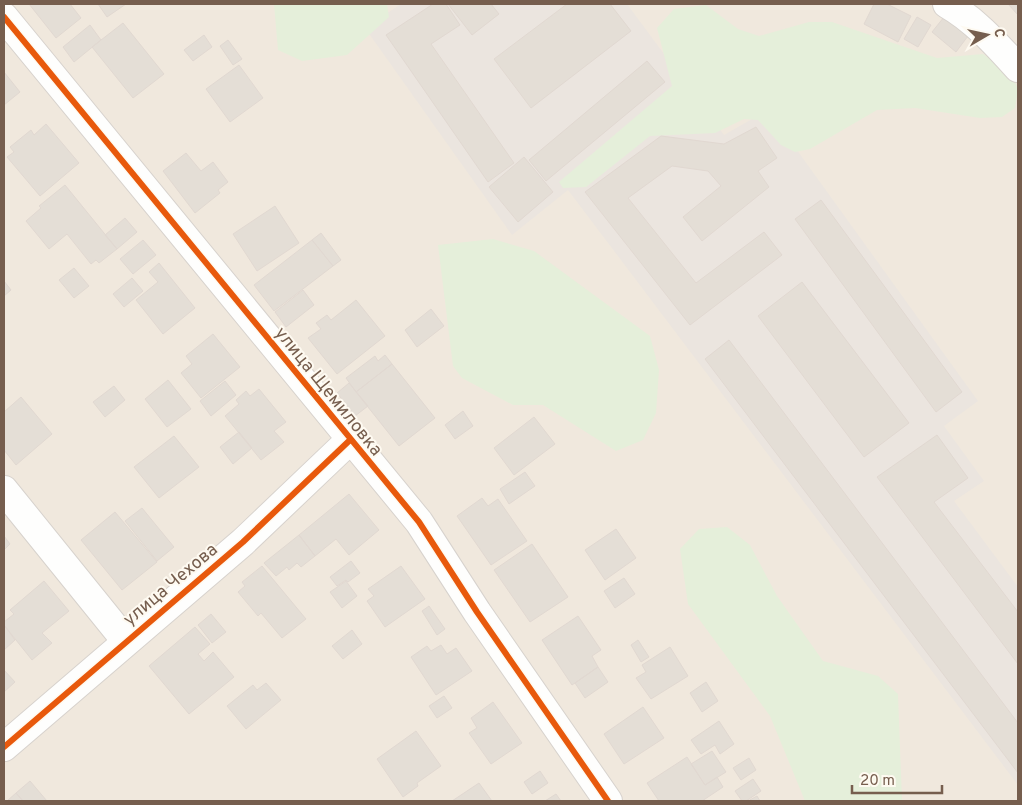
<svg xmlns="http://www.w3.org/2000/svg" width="1022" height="805" font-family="Overpass,sans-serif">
<rect width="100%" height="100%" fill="#f8f5ef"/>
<path fill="#f0e8dd" d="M4,4h1014v797h-1014z"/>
<path fill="#ebe5df" d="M401,4h226l97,131 44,-25 210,291 -34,25 40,55 -30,20 64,86v198l-450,-595 -56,45 -147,-207z"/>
<path fill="#e5efda" d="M274,4h113l2,13 -42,38 -45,6 -24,-11z
M706,5l32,24 21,7 50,-14h23l105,36 46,-4 28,20 7,15 -3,19 -13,9 -22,1 -65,-10 -38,2 -67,39 -15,3 -14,-7 -23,-25 -14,-1 -29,14 -65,3 -64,51 -23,1 -4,-6 113,-96 -15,-58 17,-19z
M493,239l41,12 116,85 9,34 -3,43 -13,27 -27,11 -73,-46h-30l-51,-27 -9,-12 -15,-121z
M727,527l23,18 27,51 46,65 55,15 20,18 4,107h-97l-35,-85 -82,-112 -8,-55 19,-20z"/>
<path fill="#e4ded6" stroke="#e1d8d1" d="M29,4h41l11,14 -25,20z
M98,4h28l-19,13z
M433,4h13l14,21 -29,19 83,119 -26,19 -102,-147z
M448,4h43l8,10 -27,21z
M567,4h43l21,27 -100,77 -37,-49z
M874,4h13l24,12 -13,26 -34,-18z
M1008,4h10v11z
M917,17l14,8 -13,22 -14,-8z
M944,17l24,19 -12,16 -24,-20z
M123,23l41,51 -31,24 -41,-51z
M90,25l11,15 -27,22 -11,-15z
M204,35l8,12 -19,14 -9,-11z
M228,40l14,19 -9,6 -13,-19z
M647,61l18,21 -119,99 -17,-21z
M239,65l24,33 -33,24 -24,-33z
M4,72l16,20 -16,13z
M46,124l33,39 -39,33 -33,-39 7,-5 -4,-5 21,-17 3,5z
M756,127l21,31 -19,13 11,16 -67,54 -19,-24 38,-31 -13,-15 -36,-5 -44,32 68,85 68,-51 18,23 -92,70 -105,-133 76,-56 63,8z
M186,153l15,18 12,-9 15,20 -10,8 2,3 -25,20 -32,-42z
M524,157l29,35 -35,30 -29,-35z
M65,185l52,64 -18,14 -3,-3 -5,4 -24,-30 -18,15 -23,-28 15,-13 -2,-2z
M821,200l141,192 -26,20 -141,-193z
M275,206l24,37 -42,28 -24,-37z
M125,218l12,14 -20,17 -12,-14z
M321,233l20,27 -8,6 -21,-26z
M143,240l13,15 -23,19 -13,-15z
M312,240l21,26 -59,45 -20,-26z
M159,263l36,45 -32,26 -27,-34 22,-18 -9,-10z
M74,268l15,18 -15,12 -15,-18z
M132,278l11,13 -19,16 -11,-13z
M4,281l7,9 -7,6z
M802,282l107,141 -45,34 -106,-141z
M303,290l11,15 -28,22 -11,-15z
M356,300l29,36 -48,38 -29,-36 13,-9 -5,-6 11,-8 4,5z
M431,309l13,17 -27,21 -12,-17z
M213,334l27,33 -39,31 -20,-25 11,-9 -6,-8z
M729,340l289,383v50l-313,-414z
M385,355l7,9 -36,28 -10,-14 29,-22 3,5z
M392,364l43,54 -36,28 -43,-54z
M168,380l23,29 -24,18 -22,-28z
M225,381l11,14 -25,21 -11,-15z
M349,383l19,23 -13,10 -18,-23z
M114,386l11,14 -20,17 -12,-15z
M259,389l27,33 -12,9 10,11 -23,18 -36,-44 14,-12 -3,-4 10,-9 4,5z
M21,397l31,37 -36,31 -12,-15v-38z
M463,411l10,15 -18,13 -10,-14z
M534,417l21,27 -41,31 -20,-27z
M239,432l13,16 -19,16 -13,-17z
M937,435l31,43 -34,24 84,110v52l-141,-187z
M174,436l25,31 -40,31 -25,-31z
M525,472l10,14 -26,18 -9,-15z
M349,494l30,36 -30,25 -13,-16 -21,17 -16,-21z
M482,498l6,8 10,-7 29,42 -36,24 -34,-49z
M142,508l32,39 -17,14 -32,-40z
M115,512l42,50 -35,28 -41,-50z
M616,529l20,29 -31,22 -20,-30z
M299,535l16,21 -14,11 -4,-4 -8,7 -2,-3 -11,9 -12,-13z
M4,536l6,8 -6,6z
M532,544l36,53 -38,25 -36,-52z
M351,561l9,12 -12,9 -2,-2 -9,6 -7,-9z
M262,566l44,53 -24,19 -21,-25 -3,3 -20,-24 7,-6 -3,-4z
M401,566l24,33 -40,28 -18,-26 7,-5 -6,-7z
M624,578l11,16 -20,14 -11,-17z
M44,581l25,30 -27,22 10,10 -20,17 -28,-35v-3l10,-8 -4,-4z
M346,581l11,15 -15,12 -12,-16z
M429,606l16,23 -8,6 -15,-24z
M211,614l15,18 -14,11 -14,-18z
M578,616l23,34 -9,6 6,11 -26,18 -30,-45z
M4,625l11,15 -11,10z
M195,627l15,17 -12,10 6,7 9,-9 21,25 -45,37 -40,-48z
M352,630l10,14 -19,15 -11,-13z
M638,640l11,17 -8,5 -10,-17z
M441,645l6,9 9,-6 16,23 -36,24 -25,-38 16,-11 4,5z
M670,647l18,29 -37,23 -15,-21 10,-6 -4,-7z
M598,667l10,15 -23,16 -10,-15z
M4,670l11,12 -11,10z
M706,682l12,19 -16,11 -12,-19z
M266,683l15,17 -35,29 -19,-23 26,-21 4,5z
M444,696l8,12 -15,10 -8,-12z
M493,702l29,41 -31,21 -22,-31 8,-5 -6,-10z
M643,707l21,31 -40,26 -20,-30z
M719,721l15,23 -14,10 -5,-9 -14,9 -10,-14z
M416,731l25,35 -24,17 1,3 -15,11 -26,-38z
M712,751l14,21 -21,13 -14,-21z
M687,757l18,28 12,-8 6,10 -21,14h-43l-12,-18z
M749,758l7,12 -15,10 -8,-12z
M540,771l8,12 -16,11 -8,-12z
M753,779l8,12 -15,10h-4l-7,-10z
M30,781l17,20h-24l-7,-8z
M479,783l13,18h-40z
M16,793l7,8h-16z
M556,794l5,7h-16z
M757,796l3,5h-12z"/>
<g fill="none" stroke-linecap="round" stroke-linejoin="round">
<defs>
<path id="street" d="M947,4c28,16 49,40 71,64
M4,17l415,505 58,90 131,189
M4,490l122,151
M4,747l239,-205 107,-102"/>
</defs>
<use href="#street" stroke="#d7d2cd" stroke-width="30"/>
<use href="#street" stroke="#fefefd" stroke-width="28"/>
<defs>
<path id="cycleway" d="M4,17l415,505 58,90 131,189
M4,747l239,-205 107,-102"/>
</defs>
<use href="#cycleway" stroke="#fefaf1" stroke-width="9"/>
<use href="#cycleway" stroke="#e8590c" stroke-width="6"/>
</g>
<g text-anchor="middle" stroke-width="4" stroke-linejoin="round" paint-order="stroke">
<g font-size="18" fill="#765e4e" stroke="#fefaf1">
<text transform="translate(329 391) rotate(51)" y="6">улица Щемиловка</text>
<text transform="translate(170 584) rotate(-40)" y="6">улица Чехова</text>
</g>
</g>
<rect width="1022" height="805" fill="none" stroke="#765e4e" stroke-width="10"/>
<g transform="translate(987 35) rotate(81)" stroke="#fefaf1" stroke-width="4" paint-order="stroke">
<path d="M0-4L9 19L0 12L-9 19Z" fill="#765e4e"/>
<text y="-8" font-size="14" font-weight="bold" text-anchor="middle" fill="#765e4e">С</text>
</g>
<path d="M852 785v8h90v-8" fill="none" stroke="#765e4e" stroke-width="2.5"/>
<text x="860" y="785" font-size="15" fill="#765e4e" stroke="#fefaf1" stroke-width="4" paint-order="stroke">20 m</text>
</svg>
